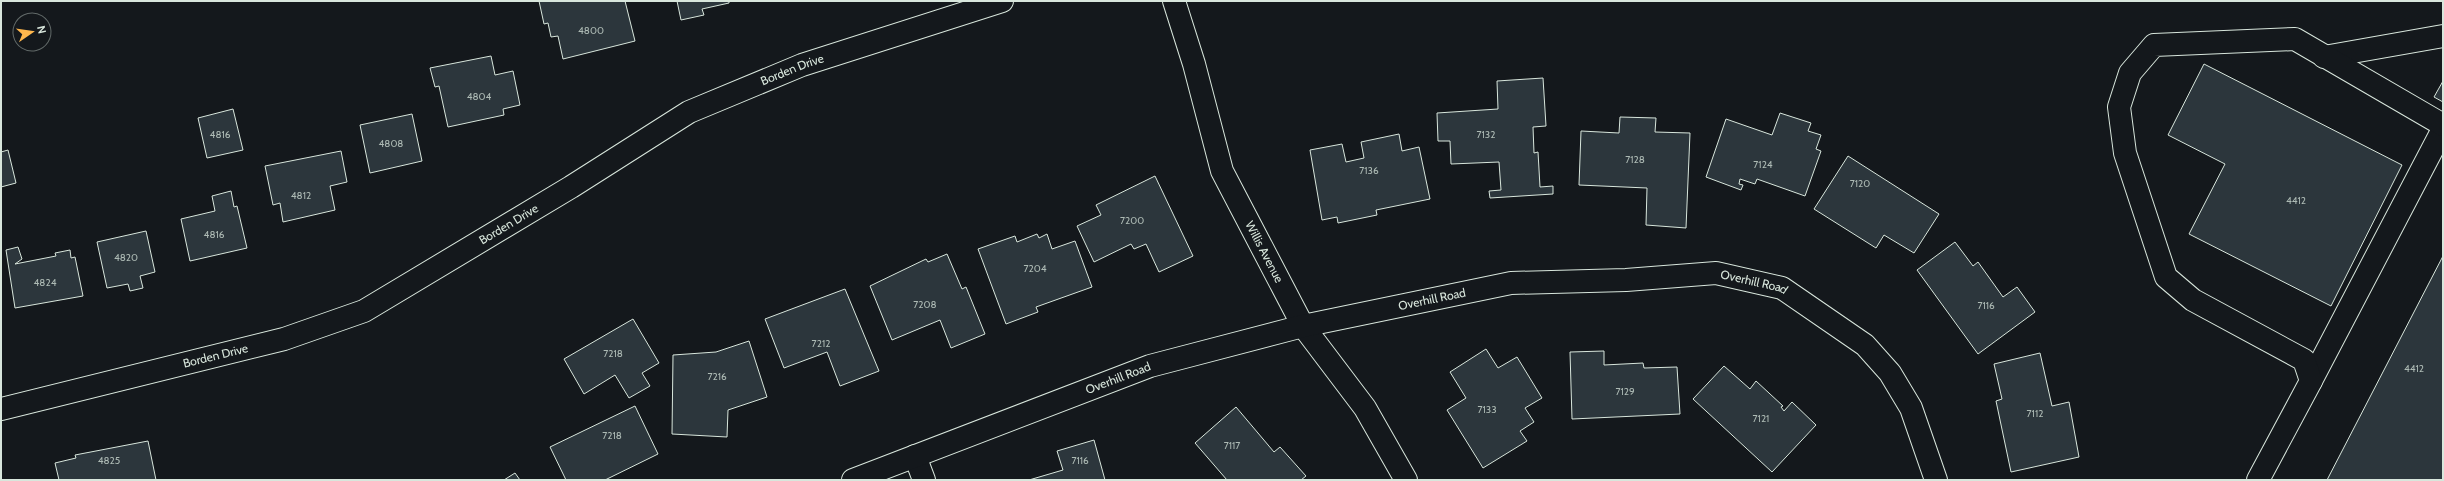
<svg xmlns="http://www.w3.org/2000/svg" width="2444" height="481" font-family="Cabin,sans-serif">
<rect width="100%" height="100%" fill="#14181c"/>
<path fill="#2c363c" stroke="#d8e6dc" d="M539,1h86l10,40 -72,18 -5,-23 -7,1 -3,-14 -4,1z
M677,1h52v2l-27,6 2,6 -23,5z
M491,56l4,19 18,-4 7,34 -17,4 1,6 -56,12 -9,-41 -4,1 -5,-19z
M2204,64l198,101 -71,141 -142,-72 36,-70 -57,-29z
M1543,78l3,48 -13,1 1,26 4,-1 2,35 13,-1v8l-63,4 -1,-7 12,-1 -2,-28 -48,2 -1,-23h-12l-1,-28 61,-4 -1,-28z
M2443,81v21l-9,-5z
M233,109l10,41 -36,8 -9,-40z
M1780,113l31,10 -3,8 13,4 -5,14 5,2 -16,45 -48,-17 -2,5 -15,-5 -1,5 4,1 -2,5 -35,-13 20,-58 46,16z
M412,114l10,47 -52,12 -10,-48z
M1620,117l36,1 -1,14 35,1 -4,95 -40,-3 1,-37 -68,-3 2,-54 38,2z
M1399,134l3,17 17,-4 11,52 -54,11 1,5 -39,8 -1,-6 -15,3 -12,-70 32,-6 4,18 18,-4 -3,-16z
M8,150l8,33 -15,4v-35z
M341,151l6,31 -17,4 5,24 -52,12 -3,-19 -7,2 -8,-39z
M1848,156l91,58 -25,39 -30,-18 -8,13 -62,-39z
M1155,176l38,80 -34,16 -13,-28 -12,5 -3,-5 -37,18 -17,-36 24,-11 -5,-10z
M231,191l3,16 3,-1 10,42 -57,13 -9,-42 34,-8 -3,-15z
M146,231l9,41 -15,4 3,12 -13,3 -2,-7 -21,4 -10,-46z
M1037,234l2,4 8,-4 5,15 23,-8 17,46 -56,20 2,5 -32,12 -28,-75 37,-13 2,6z
M1955,242l18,24 5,-4 25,35 14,-10 18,25 -57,42 -61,-84z
M18,247l4,12 -7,5 41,-8 -1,-3 15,-3 1,8 4,-1 8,39 -68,12 -9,-58z
M947,254l15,35 4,-2 19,47 -34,14 -11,-28 -48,20 -22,-54 56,-27 2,3z
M2443,256v224h-116z
M845,289l34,82 -39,15 -13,-34 -43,16 -19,-49z
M633,319l26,44 -17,10 8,13 -21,12 -14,-23 -31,19 -20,-35z
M749,341l18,56 -39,13 -1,27 -55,-3 1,-79 43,-3z
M1486,349l12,19 19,-11 25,41 -17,10 9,14 -14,9 7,10 -44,27 -36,-58 19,-12 -16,-26z
M1604,351v14l39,-2 1,5 33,-1 3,47 -108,5 -2,-67z
M2040,353l12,53 17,-4 10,55 -68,15 -15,-71 6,-2 -8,-35z
M1724,366l26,23 6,-8 27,25 -2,1 3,4 8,-9 24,23 -44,47 -79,-73z
M635,406l23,48 -53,26h-39l-16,-33z
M1236,407l38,45 6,-5 26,29 -5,4h-74l-32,-37z
M1094,440l11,40h-76l34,-10 -6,-19z
M148,441l8,39h-97l-4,-17 21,-5 -1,-3z
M515,473l5,7h-16z"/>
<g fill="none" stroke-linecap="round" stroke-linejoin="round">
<defs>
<g id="minor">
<path id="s1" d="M1174,1l20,63 28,107 81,155 62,82 41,72"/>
<path d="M2324,57l119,-21"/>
<path d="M2311,381l132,-252"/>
<path id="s2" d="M1,409l283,-70 80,-28 207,-124 118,-75 113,-47 200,-64"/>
<path d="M915,456l9,24"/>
<path id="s3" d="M853,480l297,-114 153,-40 208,-43 115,-3 90,-7 66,15 83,57 25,28 21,35 25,72"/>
<path d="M2258,480l53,-99 -7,-21 -111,-60 -27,-23 -41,-124 -6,-46 11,-34 24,-28 141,-6 148,86"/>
</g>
</defs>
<use href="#minor" stroke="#d8e6dc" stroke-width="24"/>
<use href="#minor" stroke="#14181c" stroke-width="22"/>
</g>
<g text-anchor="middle" stroke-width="3" stroke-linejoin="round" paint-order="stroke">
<g font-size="10" fill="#adbab4">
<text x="591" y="34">4800</text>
<text x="479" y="100">4804</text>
<text x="220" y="138">4816</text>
<text x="1486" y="138">7132</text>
<text x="391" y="147">4808</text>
<text x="1635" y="163">7128</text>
<text x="1763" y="168">7124</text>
<text x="1369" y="174">7136</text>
<text x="1860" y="187">7120</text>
<text x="301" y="199">4812</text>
<text x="2296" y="204">4412</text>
<text x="1132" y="224">7200</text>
<text x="214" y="238">4816</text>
<text x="126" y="261">4820</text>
<text x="1035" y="272">7204</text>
<text x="45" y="286">4824</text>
<text x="925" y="308">7208</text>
<text x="1986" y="309">7116</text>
<text x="821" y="347">7212</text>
<text x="613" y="357">7218</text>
<text x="2414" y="372">4412</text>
<text x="717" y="380">7216</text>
<text x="1625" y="395">7129</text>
<text x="1487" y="413">7133</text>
<text x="2035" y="417">7112</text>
<text x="1761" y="422">7121</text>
<text x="612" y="439">7218</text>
<text x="1232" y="449">7117</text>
<text x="109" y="464">4825</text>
<text x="1080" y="464">7116</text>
</g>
<g font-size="12" fill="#d8e6dc" stroke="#14181c">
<text dy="4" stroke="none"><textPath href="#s2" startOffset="869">Borden Drive</textPath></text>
<text dy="4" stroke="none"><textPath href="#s2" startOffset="545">Borden Drive</textPath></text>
<text dy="4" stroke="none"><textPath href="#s1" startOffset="268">Willis Avenue</textPath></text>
<text dy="4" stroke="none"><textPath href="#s3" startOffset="933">Overhill Road</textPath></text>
<text dy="4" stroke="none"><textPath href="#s3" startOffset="608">Overhill Road</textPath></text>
<text dy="4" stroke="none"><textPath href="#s2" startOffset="221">Borden Drive</textPath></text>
<text dy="4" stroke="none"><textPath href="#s3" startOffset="284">Overhill Road</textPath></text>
</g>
</g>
<rect width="2444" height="481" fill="none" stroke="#d8e6dc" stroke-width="4"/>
<g transform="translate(32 32) rotate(77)"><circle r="19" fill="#14181c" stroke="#626a69"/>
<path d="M0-3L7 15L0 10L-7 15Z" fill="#ffb74d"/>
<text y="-6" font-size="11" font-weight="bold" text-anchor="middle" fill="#d8e6dc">N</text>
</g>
</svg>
